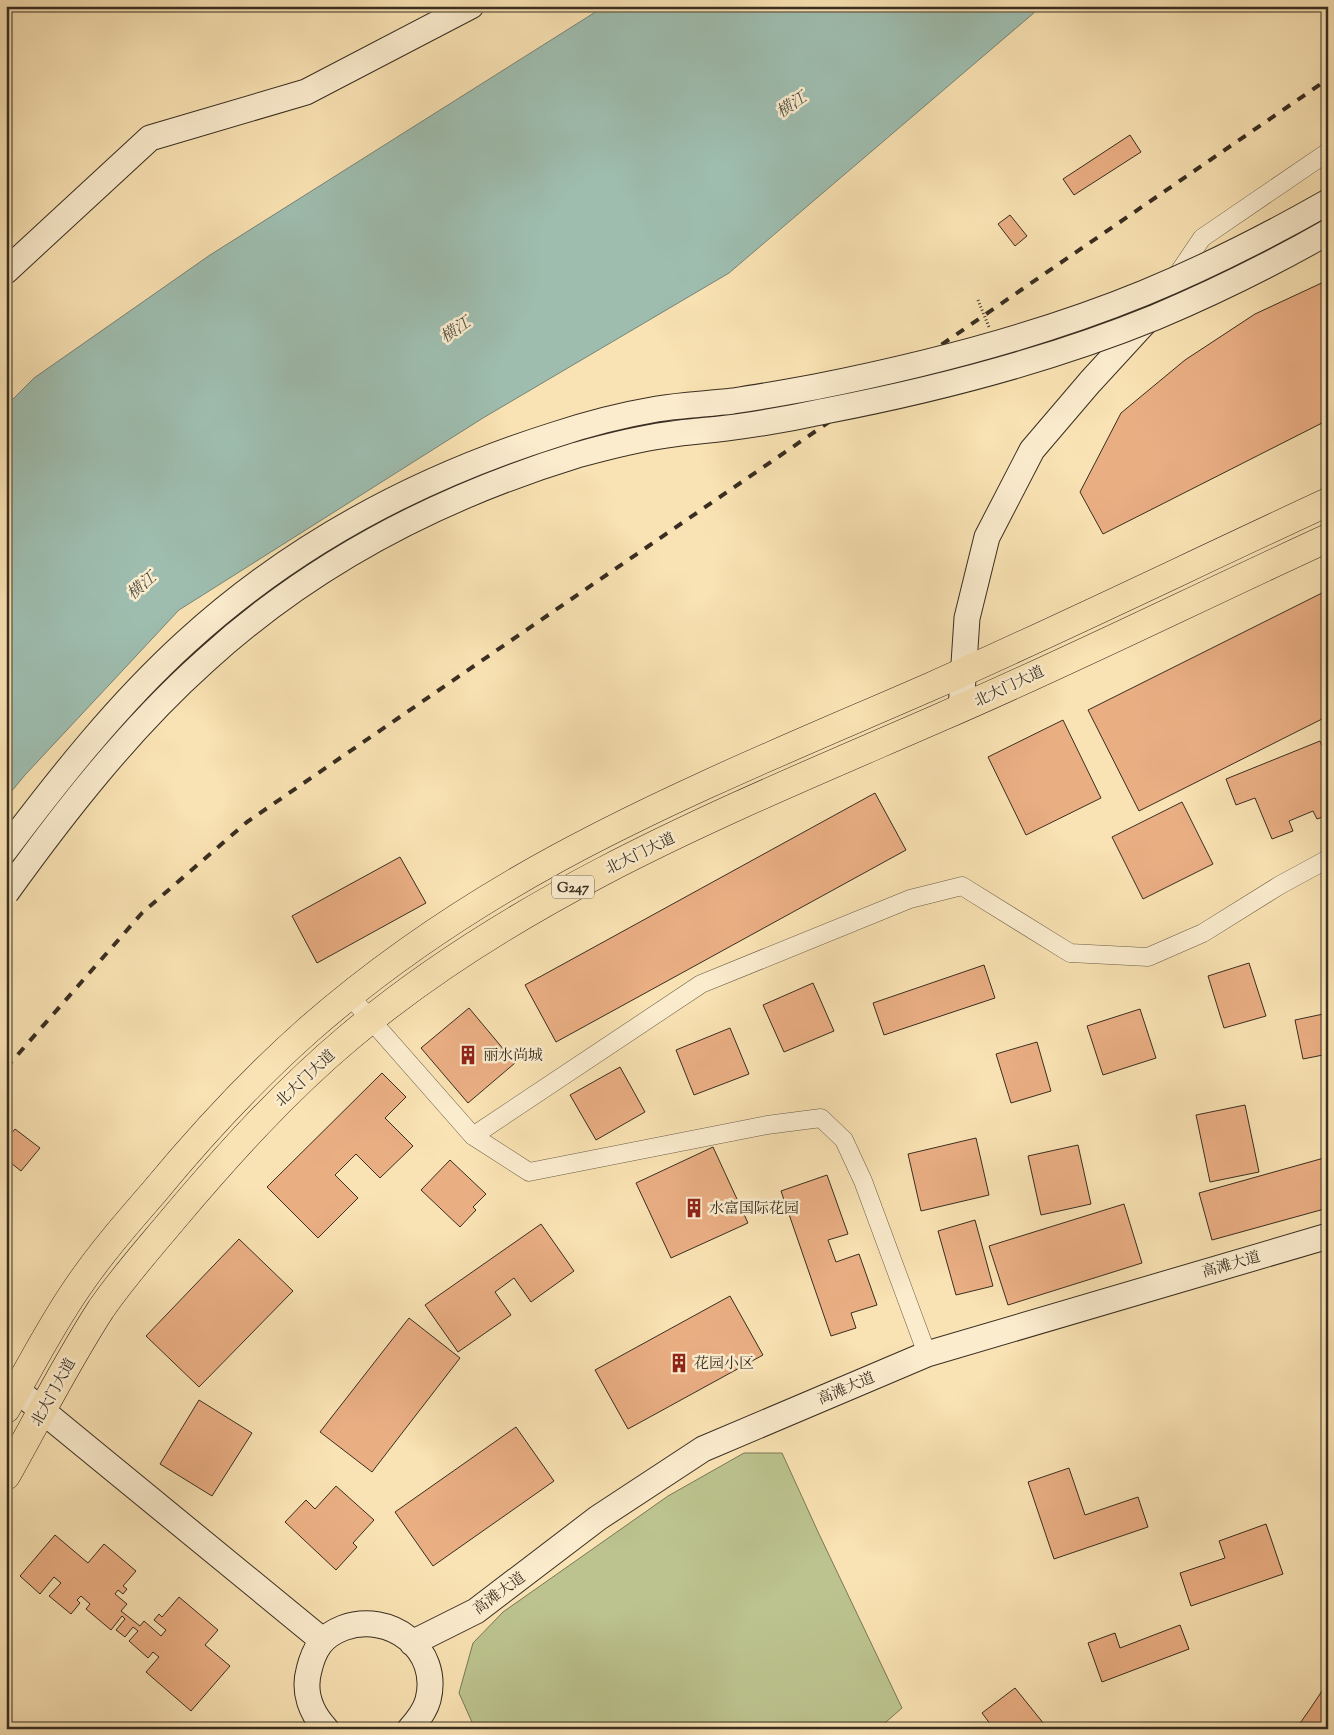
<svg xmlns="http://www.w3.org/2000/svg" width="1334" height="1735" font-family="'Sorts Mill Goudy','Noto Serif SC',serif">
<rect width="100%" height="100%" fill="#f9e2b3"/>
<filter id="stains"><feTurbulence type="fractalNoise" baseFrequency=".004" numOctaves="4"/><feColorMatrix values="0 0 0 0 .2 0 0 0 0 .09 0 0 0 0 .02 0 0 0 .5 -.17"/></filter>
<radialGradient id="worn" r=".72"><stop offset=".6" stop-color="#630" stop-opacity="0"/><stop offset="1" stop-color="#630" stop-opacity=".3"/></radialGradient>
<path fill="#bcc38e" stroke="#7a7858" d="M744,1453h38l37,81 83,174 -24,21h-403l-16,-36 14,-50 30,-31 165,-116z"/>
<path fill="#9ebdaf" stroke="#768476" d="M605,6h437l-313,267 -246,145 -304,192 -154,165 -19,23v-392l28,-28 176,-123z"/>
<path fill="#eaae83" stroke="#392e21" d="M1130,135l11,17 -67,43 -11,-16z
M1010,215l17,21 -12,10 -17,-22z
M1328,280v140l-225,114 -23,-42 41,-79 64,-53 70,-46z
M1324,592l4,7v117l-189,95 -51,-101z
M1063,720l38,78 -75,37 -38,-78z
M1320,741l8,18v56l-11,4 -4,-8 -24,10 4,10 -21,8 -17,-41 -19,7 -10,-26z
M875,793l31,57 -350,192 -31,-57z
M1182,802l31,62 -70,35 -31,-62z
M400,857l26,46 -109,60 -25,-47z
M1249,963l17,53 -42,12 -16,-52z
M984,965l11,33 -111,37 -11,-32z
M813,983l21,48 -50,21 -21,-47z
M469,1008l46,55 -47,40 -47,-55z
M1140,1009l16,49 -53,17 -16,-49z
M1328,1013v41l-25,5 -8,-39z
M730,1028l19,46 -55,21 -18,-45z
M1037,1042l14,49 -40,12 -15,-49z
M620,1067l25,45 -49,28 -26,-45z
M382,1073l24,24 -21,21 28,28 -33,32 -24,-24 -21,21 23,23 -40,40 -51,-51z
M1245,1105l14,67 -49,10 -14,-67z
M15,1129l25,19 -19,23 -15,-12v-19z
M976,1138l13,57 -68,16 -13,-57z
M1078,1145l13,59 -50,11 -13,-59z
M713,1147l35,76 -77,35 -35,-75z
M1324,1158l4,12v38l-116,32 -13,-47z
M450,1160l36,34 -13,13 3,3 -16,17 -39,-37z
M827,1175l21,59 -20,6 8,22 23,-8 18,51 -26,8 5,15 -25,8 -50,-145z
M1124,1204l18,59 -134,42 -19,-59z
M975,1220l18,66 -37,9 -18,-64z
M541,1224l33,47 -43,31 -17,-24 -19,14 16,23 -53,37 -33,-47z
M239,1239l54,52 -94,96 -53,-51z
M730,1296l33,59 -135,74 -33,-59z
M409,1318l51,40 -88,114 -52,-40z
M199,1400l53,33 -40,63 -52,-32z
M516,1427l38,54 -121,85 -38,-54z
M1069,1468l16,47 53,-18 10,30 -94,32 -26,-77z
M336,1486l38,34 -21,23 4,4 -21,23 -51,-48 21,-22 9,9z
M1266,1524l17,50 -92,32 -11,-33 45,-15 -6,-17z
M55,1535l33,28 16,-19 32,27 -13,15 4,3 -4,5 -5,-4 -3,4 12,10 -6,7 19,15 4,-5 17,15 5,-6 -12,-10 5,-6 3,3 17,-20 39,33 -13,15 25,21 -39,45 -45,-39 13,-15 -6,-5 -5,6 -19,-17 9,-10 -5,-4 -8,10 -9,-7 9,-11 -3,-3 -11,14 -25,-21 4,-5 -9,-8 -4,4 3,3 -9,11 -22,-18 12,-13 -7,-6 -14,17 -20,-18z
M1180,1625l9,24 -87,33 -14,-39 27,-10 5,15z
M1328,1682v47h-32l14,-20z
M1015,1688l25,31 8,10h-54l-12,-16z"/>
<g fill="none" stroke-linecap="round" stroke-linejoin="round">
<defs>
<path id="street" d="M1146,321l56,-83 126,-86
M349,995l124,141 56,36 238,-47 54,-7 23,22 19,41 64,173
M473,1136l228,-152 209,-85 52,-13 108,67 78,4 55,-24 77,-48 48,-26"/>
<path id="secondary" d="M6,271l144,-133 156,-46 165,-86
M1184,296l65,-42
M961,709l6,-91 20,-81 45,-87 58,-68 56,-61 5,-3
M17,1390l305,250
M412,1643l64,-32 122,-93 105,-69 224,-95 401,-118
M326,1729c-15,-16 -23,-37 -17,-59 5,-21 13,-34 34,-42 47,-17 98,21 85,72 -3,11 -10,20 -18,29"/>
<path id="highway" d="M6,1409c23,-40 44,-82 71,-121 23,-34 50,-65 77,-96 47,-57 98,-112 153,-161 76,-67 161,-124 251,-173 120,-65 248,-117 374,-172 133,-59 264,-123 396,-184
M6,1476c31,-55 60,-113 95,-167 22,-32 48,-61 73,-91 54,-64 110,-126 174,-180 174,-147 387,-231 593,-321 130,-56 258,-120 387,-179"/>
</defs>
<use href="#street" stroke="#695b46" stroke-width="19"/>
<use href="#secondary" stroke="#392e21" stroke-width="27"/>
<use href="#highway" stroke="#392e21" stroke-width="29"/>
<path stroke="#392e21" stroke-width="3" stroke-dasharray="1 2.5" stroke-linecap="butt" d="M978,300l11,27"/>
<use href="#street" stroke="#fbecce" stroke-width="18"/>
<use href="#secondary" stroke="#fbecce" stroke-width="25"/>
<use href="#highway" stroke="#f9e2b3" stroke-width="28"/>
<path stroke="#392e21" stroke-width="4" stroke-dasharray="9 9" stroke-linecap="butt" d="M6,1068l136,-155 105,-91 1081,-743"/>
<defs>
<path id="secondary-bridge" d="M6,849c55,-73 112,-145 180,-207 105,-96 232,-164 368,-207 33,-11 68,-20 103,-26 25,-4 51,-5 76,-8 27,-4 55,-9 82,-14 111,-22 224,-51 329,-94 63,-26 124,-57 184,-91
M6,893c59,-82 123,-164 199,-232 106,-97 235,-164 372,-206 29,-8 59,-16 89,-20 26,-4 51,-5 76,-9 28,-4 56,-9 83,-15 109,-21 228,-52 331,-94 59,-25 116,-53 172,-85"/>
</defs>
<use href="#secondary-bridge" stroke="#392e21" stroke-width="27" stroke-linecap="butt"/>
<use href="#secondary-bridge" stroke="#fbecce" stroke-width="25"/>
</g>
<defs>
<symbol id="building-bare" viewBox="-9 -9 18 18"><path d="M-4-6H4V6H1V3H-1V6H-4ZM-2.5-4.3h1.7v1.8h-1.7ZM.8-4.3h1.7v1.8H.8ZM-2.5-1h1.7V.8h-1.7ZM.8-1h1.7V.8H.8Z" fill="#8f2418" stroke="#fbecce" stroke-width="2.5" paint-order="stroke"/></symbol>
</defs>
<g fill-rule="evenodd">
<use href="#building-bare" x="454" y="1041" width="28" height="28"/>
<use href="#building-bare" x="680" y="1194" width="28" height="28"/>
<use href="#building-bare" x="665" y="1349" width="28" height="28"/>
</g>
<g text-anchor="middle" stroke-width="5" stroke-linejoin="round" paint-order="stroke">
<rect fill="#fbecce" stroke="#736755" stroke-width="1" x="552" y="875.5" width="42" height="23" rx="4"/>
<g font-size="14" font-weight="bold" fill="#392e21">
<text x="573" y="892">G247</text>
</g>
<g font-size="15" fill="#392e21" stroke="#fbecce">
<text transform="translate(1009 686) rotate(-25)" y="5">北大门大道</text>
<text transform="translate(640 853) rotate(-26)" y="5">北大门大道</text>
<text transform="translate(305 1078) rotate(-43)" y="5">北大门大道</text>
<text transform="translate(1231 1264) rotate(-16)" y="5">高滩大道</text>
<text transform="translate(846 1388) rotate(-23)" y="5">高滩大道</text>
<text transform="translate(53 1392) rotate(-61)" y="5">北大门大道</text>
<text transform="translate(499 1593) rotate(-36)" y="5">高滩大道</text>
</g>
<g font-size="15" fill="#392e21" stroke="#fbecce" text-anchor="start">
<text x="483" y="1060">丽水尚城</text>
<text x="709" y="1213">水富国际花园</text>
<text x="694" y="1368">花园小区</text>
</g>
<g font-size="16" font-style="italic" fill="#525244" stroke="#fbecce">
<text transform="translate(791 104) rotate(-34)" y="6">横江</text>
<text transform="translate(455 329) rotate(-34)" y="6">横江</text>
<text transform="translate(141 585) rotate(-40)" y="6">横江</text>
</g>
</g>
<rect width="1334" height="1735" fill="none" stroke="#f9e2b3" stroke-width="25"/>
<rect x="8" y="8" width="1319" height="1720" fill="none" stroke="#392e21" stroke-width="2.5"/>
<rect x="12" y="12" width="1309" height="1710" fill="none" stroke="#392e21"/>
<rect width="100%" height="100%" filter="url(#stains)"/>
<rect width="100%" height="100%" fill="url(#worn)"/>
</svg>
